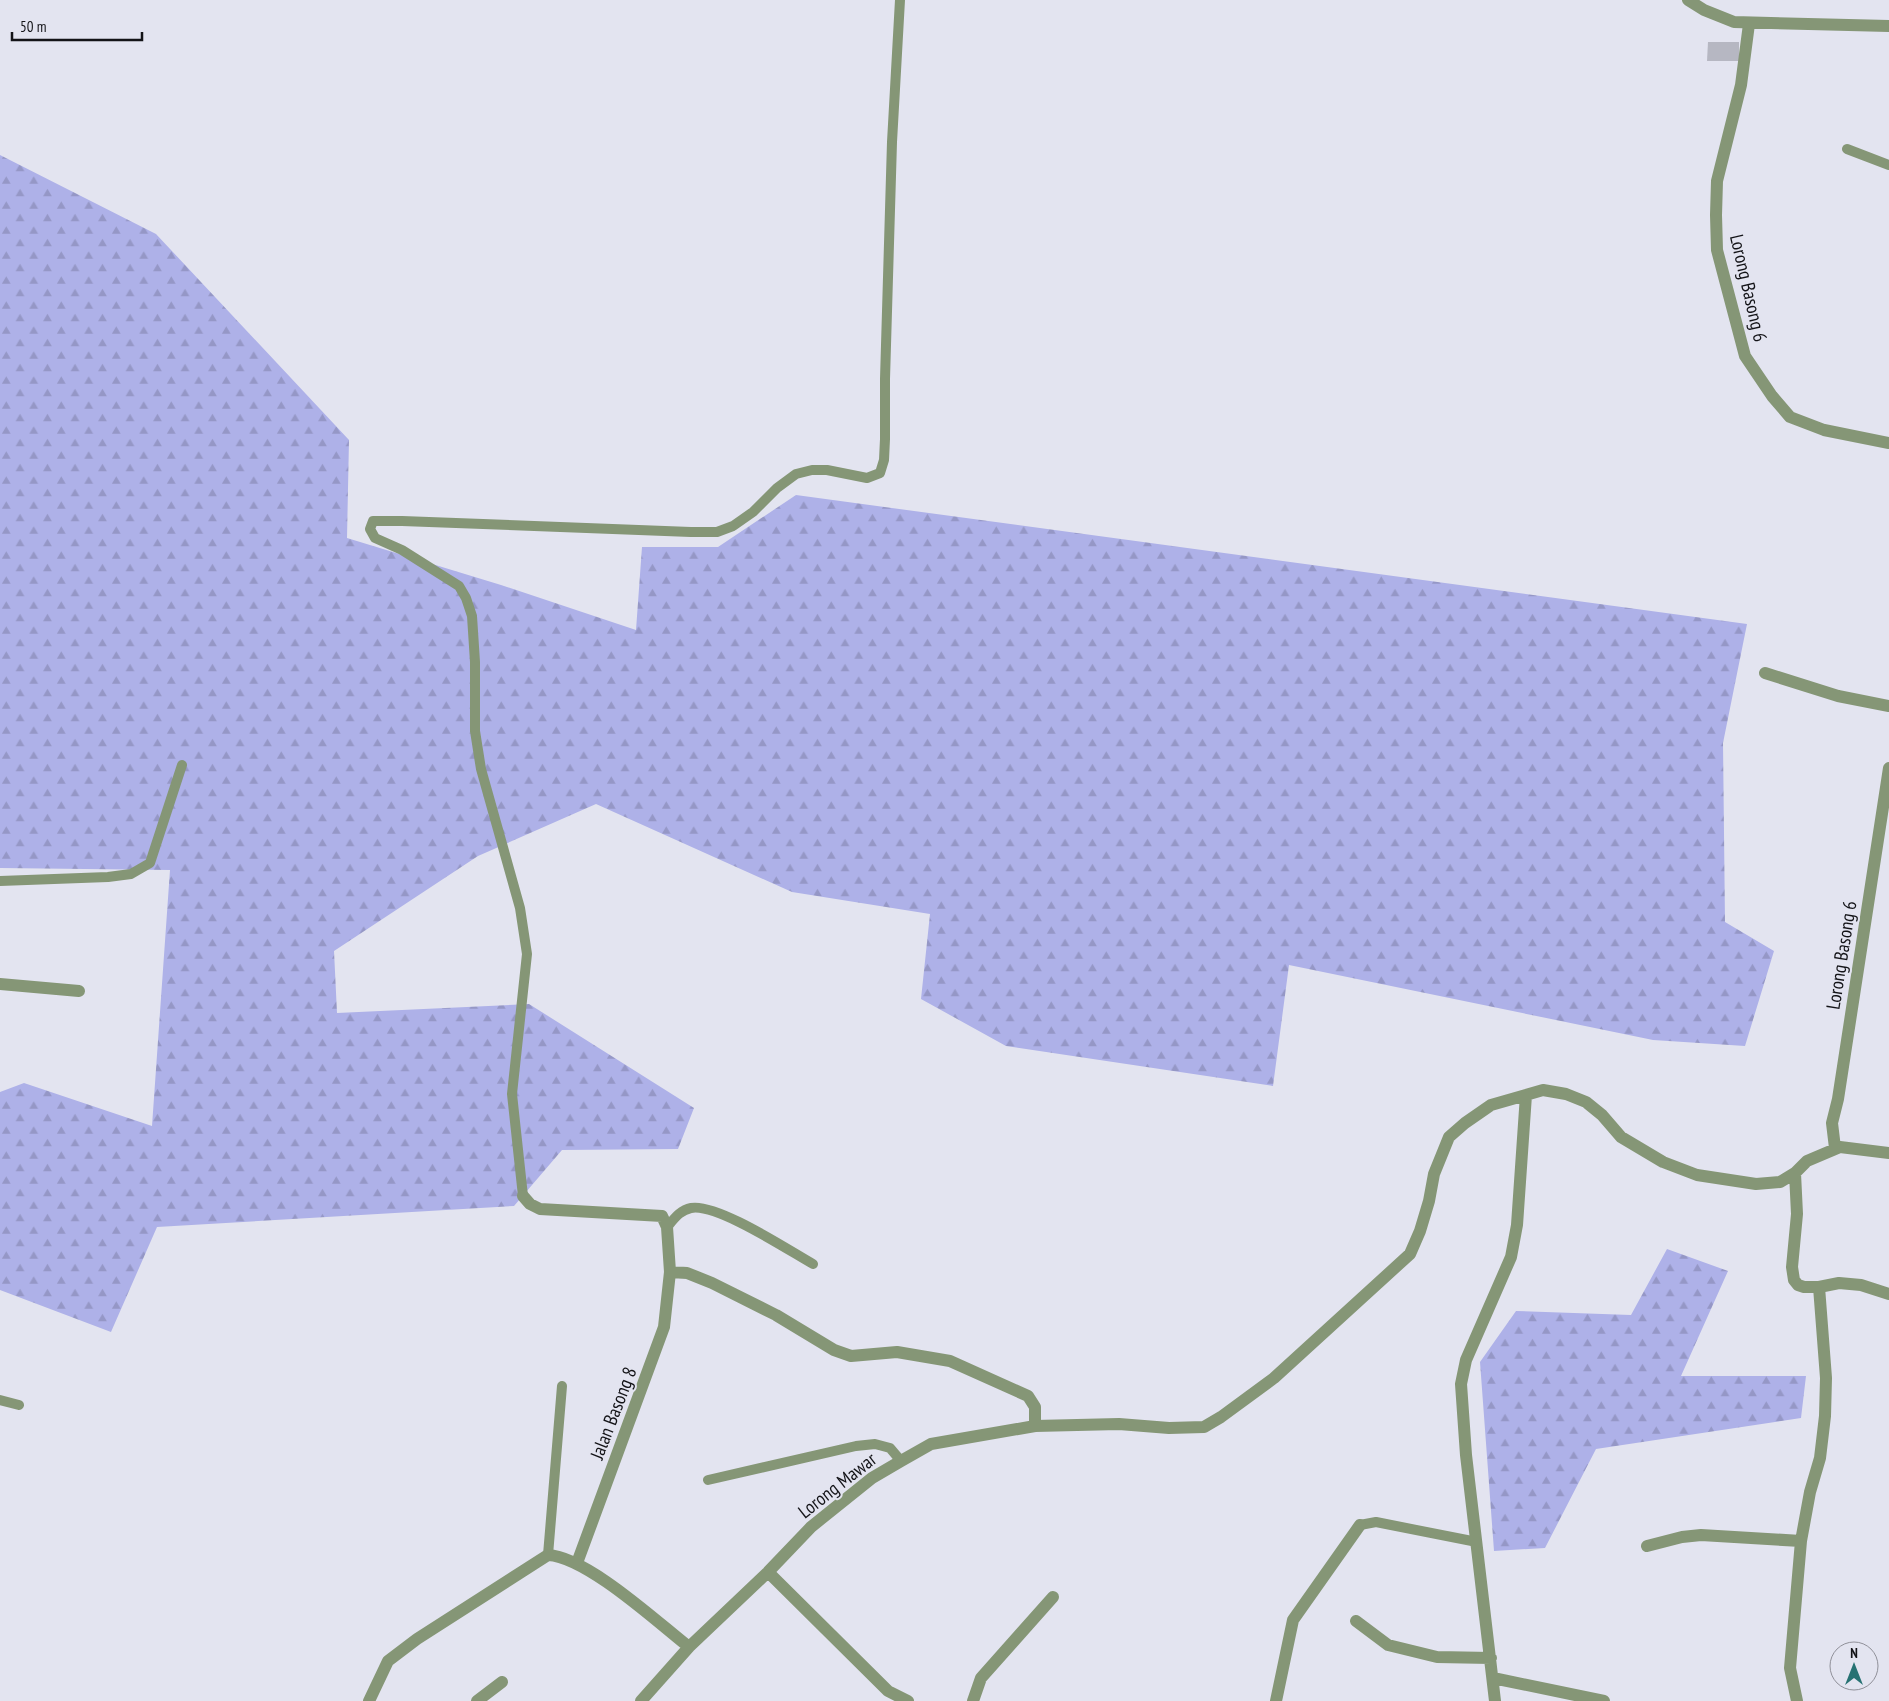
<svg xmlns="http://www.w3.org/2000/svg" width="1889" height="1701" font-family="'PT Sans Narrow',sans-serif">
<defs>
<pattern id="forest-firs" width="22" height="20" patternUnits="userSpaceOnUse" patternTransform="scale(1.25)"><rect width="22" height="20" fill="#aeb1e8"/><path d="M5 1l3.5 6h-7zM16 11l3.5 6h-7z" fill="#9597c6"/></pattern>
</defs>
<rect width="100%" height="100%" fill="#e3e4f0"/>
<path fill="url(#forest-firs)" d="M0,155l156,79 193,206 -2,98 154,47 135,45 6,-83h76l78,-52 951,129 -24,119 2,179 49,29 -29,95 -92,-6 -364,-75 -16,121 -267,-40 -85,-47 9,-85 -138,-22 -196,-88 -118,52 -144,95 3,62 192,-9 165,104 -16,41 -116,1 -48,56 -357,21 -46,105 -111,-42v-198l24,-9 128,43 18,-256 -170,-2z
M1667,1249l61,22 -47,105h125l-5,42 -205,31 -51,99 -51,3 -14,-189 36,-51 115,4z"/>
<path fill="#b6b7c2" d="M1708,42h31v19h-32z"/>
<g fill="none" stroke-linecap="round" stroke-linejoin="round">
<path stroke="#859676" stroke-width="10" d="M1847,149l42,16
M0,881l108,-4 23,-3 19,-11 32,-98
M523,1196l-11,-102 15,-140 -7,-46 -39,-139 -6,-38v-69l-3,-46 -6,-18 -7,-12 -57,-36 -27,-12 -5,-9 3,-8h29l289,11h26l16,-6 20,-14 24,-24 19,-14 16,-4h15l40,8 13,-5 4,-13 1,-21v-60l7,-237 8,-142
M667,1227c7,-8 13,-17 24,-19 26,-5 97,42 122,56
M0,1400l19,5
M708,1480l148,-34 19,-2 15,4 11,13
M1360,1525l16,-3 101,20
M548,1555l14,-169"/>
<path stroke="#859676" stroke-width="12" d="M1688,0l16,10 30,12 155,4
M1749,24l-8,61 -24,96 -1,34 1,35 28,106 27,40 18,21 34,13 65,13
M1765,673l73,23 51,10
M0,984l79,7
M1835,1148l-3,-25 6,-24 51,-331
M1795,1173l2,41 -5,53 2,13 4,5 6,2h15l20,-4 22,2 28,9
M523,1196l7,8 10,5 122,7 5,11 3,45 17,1 25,10 64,32 58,35 17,6 46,-4 53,9 78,35 7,11v19
M1647,1546l35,-9 19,-2 100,6
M577,1563l87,-236 6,-55
M768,1572l120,119 20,10
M1356,1621l32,24 49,12 54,1
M1493,1678l111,23
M369,1701l19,-40 29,-22 131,-84c39,2 109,67 141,92
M477,1701l25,-19
M641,1701l48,-54 79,-75 43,-45 61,-49 29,-17 30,-17 104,-18 84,-2 50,4 35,-1 17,-10 53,-39 136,-124 10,-23 9,-30 5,-27 15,-37 16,-14 26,-18 52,-15 23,4 20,8 16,13 19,22 42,25 34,13 59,9 24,-2 15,-9 12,-12 33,-14 49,6
M973,1701l8,-23 72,-81
M1276,1701l17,-81 67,-95
M1495,1701l-29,-246 -5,-71 5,-24 45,-103 6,-32 9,-130
M1797,1701l-7,-33 11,-127 9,-49 10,-34 5,-42 1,-38 -7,-91"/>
</g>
<g text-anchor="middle" stroke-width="4" stroke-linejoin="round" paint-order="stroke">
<g font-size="19" fill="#131317" stroke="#e3e4f0">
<text transform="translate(1749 288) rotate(77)" y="7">Lorong Basong 6</text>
<text transform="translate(1841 955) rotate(-81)" y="7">Lorong Basong 6</text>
<text transform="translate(613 1413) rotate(-69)" y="7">Jalan Basong 8</text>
<text transform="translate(837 1485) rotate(-38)" y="7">Lorong Mawar</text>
</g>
</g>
<g transform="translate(1854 1666)"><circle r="24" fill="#e3e4f0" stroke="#909099"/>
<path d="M0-4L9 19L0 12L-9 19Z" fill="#277273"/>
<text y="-8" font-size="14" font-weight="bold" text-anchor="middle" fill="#131317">N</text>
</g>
<path d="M12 32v8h130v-8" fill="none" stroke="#131317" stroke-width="2.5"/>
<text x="20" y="32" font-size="15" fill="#131317" stroke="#e3e4f0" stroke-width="4" paint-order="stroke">50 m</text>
</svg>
